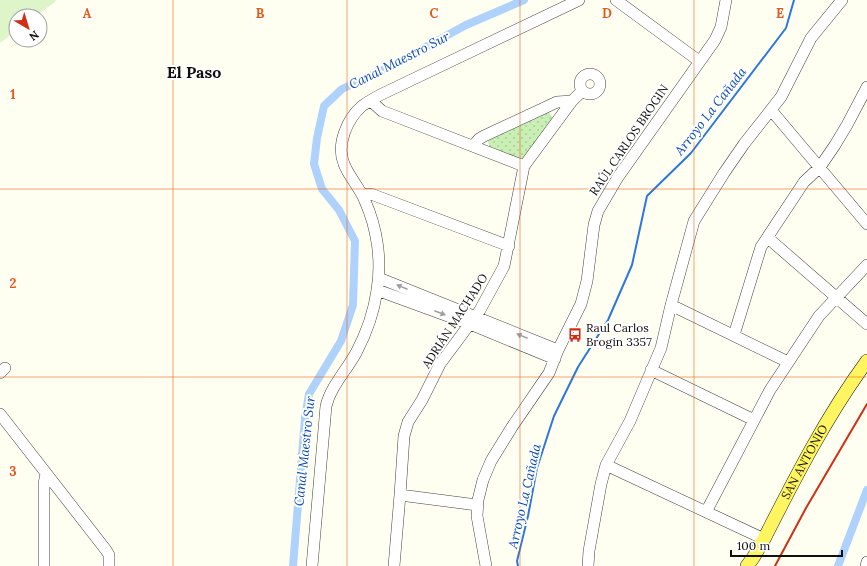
<svg xmlns="http://www.w3.org/2000/svg" width="867" height="566" font-family="Lora,serif">
<defs>
<pattern id="green-dots" width="8" height="8" patternUnits="userSpaceOnUse"><rect width="8" height="8" fill="#c9efb5"/><path d="M2 2h.1M6 6h.1" fill="none" stroke="#abcc9a" stroke-width="1.8" stroke-linecap="round"/></pattern>
</defs>
<rect width="100%" height="100%" fill="#fffff1"/>
<path fill="url(#green-dots)" d="M545,111l4,1 4,6 -28,40 -4,1 -31,-10 -2,-7 2,-4z"/>
<path fill="#ddf5c8" d="M0,0h55l1,1 -20,15h-20v15l-16,12z"/>
<g fill="none" stroke-linecap="round" stroke-linejoin="round">
<path stroke="#2d77dc" stroke-width="2" d="M518,566l-1,-5 11,-45 9,-48 17,-52 24,-49 30,-47 24,-55 15,-69 44,-43 95,-125 8,-28"/>
<path stroke="#afd2fd" stroke-width="8" d="M293,566l12,-148 4,-24 32,-53 12,-36 2,-64 -16,-31 -17,-21 -8,-25 3,-26 7,-32 18,-17 47,-22 77,-42 58,-25
M838,566l29,-76"/>
<defs>
<path id="minor" d="M616,0l83,61
M580 84a10 10 0 1 1 20 0a10 10 0 1 1-20 0Z
M371,101l11,10 142,55
M771,110l96,114
M473,146l6,-7 5,-3 73,-34 15,-1
M363,195l8,-1 138,52
M768,238l99,86
M379,278l179,72
M377,290l93,34 85,35
M671,305l117,57
M734,335l27,-88 43,-65 16,-15 15,-22 12,-20 20,-38
M651,370l103,50
M0,373l5,-5
M0,414l106,136 3,5v11
M606,465l158,74
M400,495l4,-59 4,-14 14,-22 18,-36 40,-54 24,-44 20,-100 48,-65 10,-10
M706,512l64,-122 49,-74 48,-51
M44,566v-82l2,-11
M312,566l14,-160c5,-20 20,-35 30,-53 10,-19 18,-41 21,-63 5,-30 0,-62 -12,-89 -5,-13 -16,-24 -21,-37 -8,-19 3,-45 18,-58 6,-4 12,-8 18,-11l199,-95
M394,566l6,-71 77,10
M486,566l-9,-50 1,-16 5,-20 8,-19 21,-34 37,-54 9,-23 23,-46 6,-23 7,-56 4,-14 20,-34 97,-137 6,-13 5,-27
M588,566l1,-15 12,-67 5,-19 24,-44 31,-73 10,-43 23,-84 30,-48 20,-29 37,-47 30,-59 31,-38
M866,566l1,-4"/>
<g id="major">
<path id="s1" d="M747,566l6,-8 11,-19c31,-61 62,-122 103,-178"/>
</g>
</defs>
<use href="#minor" stroke="#424242" stroke-width="12"/>
<use href="#major" stroke="#202020" stroke-width="14"/>
<use href="#minor" stroke="#fff" stroke-width="11"/>
<use href="#major" stroke="#fff561" stroke-width="13"/>
<path stroke="#d02f16" stroke-width="2" d="M775,566l31,-58 61,-104"/>
</g>
<defs><path id="oneway-solid" d="M-6-.8H1V-3.2L6.5 0L1 3.2V.8H-6Z"/></defs>
<g fill="#9f9f9f">
<use href="#oneway-solid" transform="translate(402 287) rotate(-158)"/>
<use href="#oneway-solid" transform="translate(440 313) rotate(21)"/>
<use href="#oneway-solid" transform="translate(522 336) rotate(-158)"/>
</g>
<path fill="none" stroke="#e8590c" stroke-width="1" stroke-opacity="0.55" d="M173,0v566M347,0v566M520,0v566M694,0v566M0,189h867M0,377h867"/>
<defs>
<symbol id="bus-bare" viewBox="-9 -9 18 18"><path d="M-5-6H5V4H4V6H2V4H-2V6H-4V4H-5ZM-3.5-4V0h7V-4ZM-3.5 1.2v1.5H-2V1.2ZM2 1.2v1.5H3.5V1.2Z" fill="#d02f16" stroke="#fff" stroke-width="2.5" paint-order="stroke"/></symbol>
</defs>
<g fill-rule="evenodd">
<use href="#bus-bare" x="565" y="325" width="20" height="20"/>
</g>
<g text-anchor="middle" stroke-width="4" stroke-linejoin="round" paint-order="stroke">
<g font-size="12" fill="#0f0f0f" stroke="#fff">
<text transform="translate(629 140) rotate(-56)" y="4">RAÚL CARLOS BROGIN</text>
<text transform="translate(455 321) rotate(-57)" y="4">ADRIÁN MACHADO</text>
<text dy="4" stroke="none"><textPath href="#s1" startOffset="119">SAN ANTONIO</textPath></text>
</g>
<g font-size="12" fill="#0f0f0f" stroke="#fff" text-anchor="start">
<text x="586" y="332">Raul Carlos<tspan x="586" dy="14">Brogin 3357</tspan></text>
</g>
<g font-size="13" font-style="italic" fill="#0949b0" stroke="#fff">
<text transform="translate(399 60) rotate(-27)" y="5">Canal Maestro Sur</text>
<text transform="translate(710 111) rotate(-52)" y="5">Arroyo La Cañada</text>
<text transform="translate(304 451) rotate(-84)" y="5">Canal Maestro Sur</text>
<text transform="translate(524 496) rotate(-77)" y="5">Arroyo La Cañada</text>
</g>
<g font-size="16" font-weight="bold" fill="#0f0f0f" stroke="#fff">
<text x="194" y="78">El Paso</text>
</g>
</g>
<g font-size="13" text-anchor="middle" font-weight="bold" fill="#e8590c" stroke="#fff" stroke-width="4" stroke-linejoin="round" paint-order="stroke">
<text x="87" y="18">A</text>
<text x="260" y="18">B</text>
<text x="434" y="18">C</text>
<text x="607" y="18">D</text>
<text x="780" y="18">E</text>
<text x="13" y="99">1</text>
<text x="13" y="288">2</text>
<text x="13" y="476">3</text>
</g>
<g transform="translate(28 28) rotate(142)"><circle r="19" fill="#ffffff" stroke="#9f9f9f"/>
<path d="M0-3L7 15L0 10L-7 15Z" fill="#d02f16"/>
<text y="-6" font-size="11" font-weight="bold" text-anchor="middle" fill="#0f0f0f">N</text>
</g>
<path d="M731 550v6h111v-6" fill="none" stroke="#0f0f0f" stroke-width="2"/>
<text x="737" y="550" font-size="12" fill="#0f0f0f" stroke="#ffffff" stroke-width="3" paint-order="stroke">100 m</text>
</svg>
